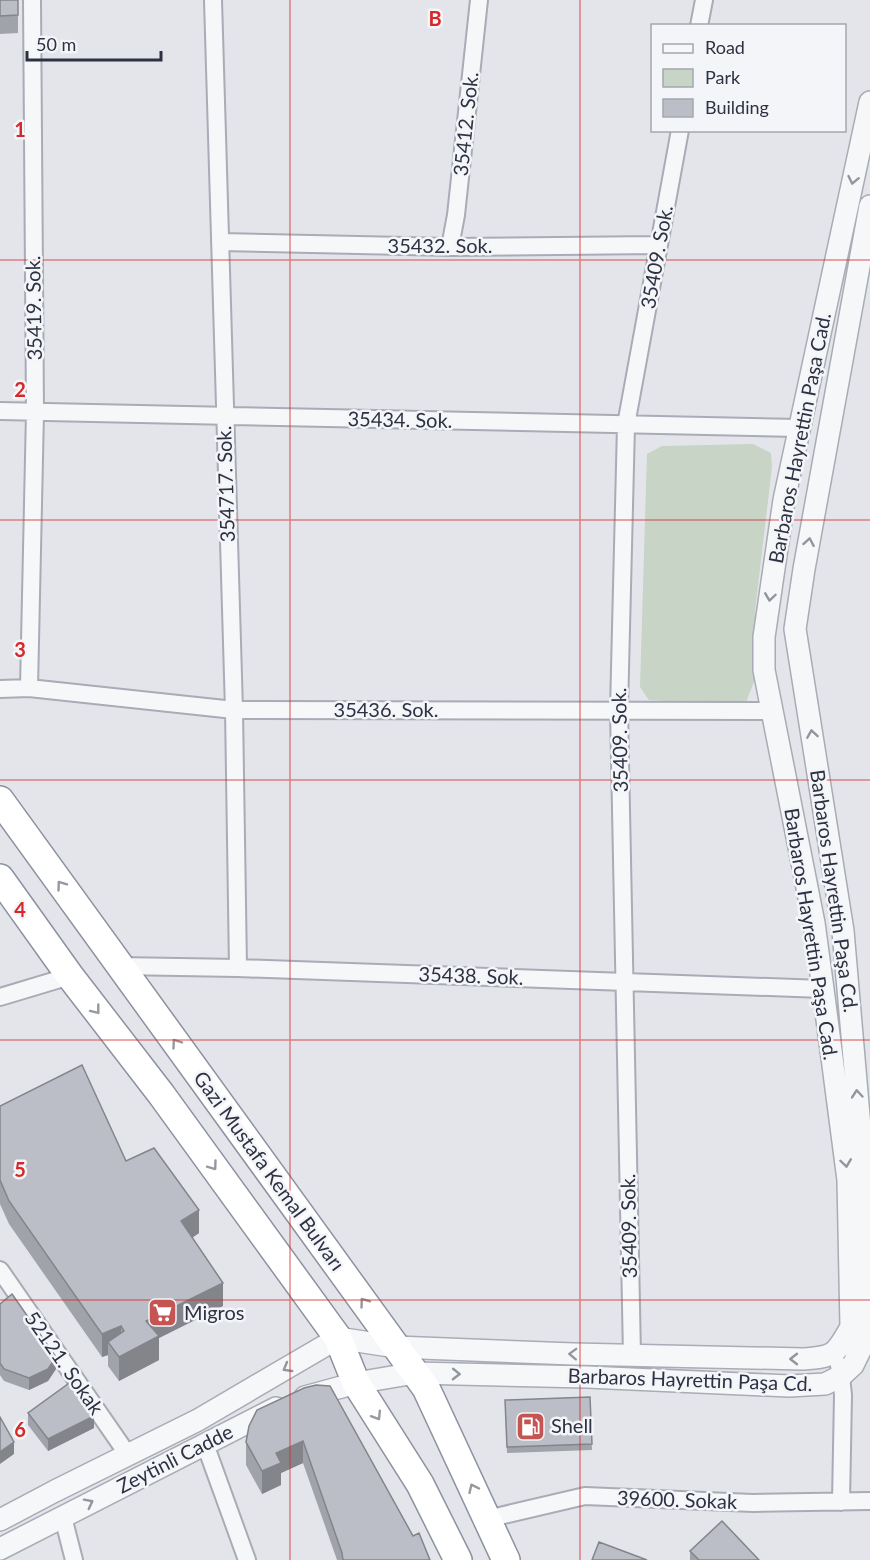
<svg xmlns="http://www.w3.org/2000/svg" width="870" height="1560" font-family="Lato,sans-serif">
<rect width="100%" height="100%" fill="#e4e5eb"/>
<path fill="#c7d4c6" d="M753,444l18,9 1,14 -17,144v68l-10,26 -96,-5 -9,-13 7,-233 15,-8z"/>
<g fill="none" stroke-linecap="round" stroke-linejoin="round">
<defs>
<path id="minor" d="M213,0l21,710 4,258
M699,26l5,-26
M220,242l230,5 209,-2
M450,247l6,-32 23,-215
M0,411l799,17
M29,688l6,-276 -3,-412
M0,689l29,-1 205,22 538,1
M119,966l119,2 585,21
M0,997l70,-21
M0,1270l128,185
M632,1355l-13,-645 7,-285 54,-295
M839,1365l2,11 2,19 -2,107
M205,1444l42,116
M63,1517l11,43
M487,1519l98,-23 168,7 117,-2"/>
<path id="tertiary" d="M305,1397l51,-14 59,-10 172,4 202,9 36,-2 16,-8 12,-11 14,-29 -1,-139 -23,-266 -48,-302 9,-60 66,-363
M0,1520l55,-29 143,-71 140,-82 58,9 177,7 230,5c32,-2 33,-5 48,-32l-3,-147 -25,-191 -9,-66 -50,-253v-33l20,-137 86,-398
M0,1549l276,-141"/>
<path id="trunk" d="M0,800l426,588 80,172
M0,878l70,98 91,118 177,244 18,45 64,101 38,76"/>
</defs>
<use href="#minor" stroke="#a9abb5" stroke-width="20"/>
<use href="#tertiary" stroke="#a9abb5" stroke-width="24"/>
<use href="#trunk" stroke="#8c91a0" stroke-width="30"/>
<use href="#minor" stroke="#f6f7f9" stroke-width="16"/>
<use href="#tertiary" stroke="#f6f7f9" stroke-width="21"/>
<use href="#trunk" stroke="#fff" stroke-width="27"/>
</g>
<path fill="#a1a3ab" d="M0,0h18v33l-18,1z
M0,1106l126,55 73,72 -7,5 31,68 -64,32v22l-40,21 -11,-15v-11l-6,2 -93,-133 -9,-20z
M0,1304l56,65 -8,12 -19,9 -25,-9 -4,-6z
M304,1388l109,148 17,24h-93l-34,-97 -22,10v12l-19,9 -16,-29v-23z
M590,1397l2,53 -85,3 -2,-53z
M28,1413l66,15 -46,23 -20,-26z
M690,1551l69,9h-69z"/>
<path fill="#83858b" d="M199,1210v23l-18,12v-24z
M223,1283v23l-64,32v22l-40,21v-24l27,-36z
M121,1326v23l-13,-7v13l-6,2v-23z
M56,1357v12l-8,12 -19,9v-12z
M94,1416v12l-46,23v-12z
M303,1441v22l-22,10v12l-19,9v-23l14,-18z
M14,1442v12l-14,10v-12z"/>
<path fill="#bbbec7" stroke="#83858b" stroke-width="1.5" d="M0,0h18v15l-18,1z
M82,1065l44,96 28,-13 45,62 -18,11 42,62 -77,38 13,15 -40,21 -11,-15 16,-11 -3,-5 -19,8 -93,-133 -9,-21v-74z
M12,1294l44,63 -8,12 -19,9 -25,-9 -4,-6v-59z
M72,1381l22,35 -46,23 -20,-26z
M316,1385l14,1 83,150 6,-3 11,27h-87l-1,-7 -39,-112 -27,12 5,10 -19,8 -16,-29 3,-16 8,-16 47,-22z
M590,1397l2,47 -85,3 -2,-47z
M0,1417l14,25 -14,10z
M722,1521l37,39h-60l-9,-9z
M599,1542l48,18h-55z"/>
<defs><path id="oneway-chevron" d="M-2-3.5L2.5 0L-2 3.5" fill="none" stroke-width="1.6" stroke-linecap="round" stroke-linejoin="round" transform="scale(1.5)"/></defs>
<g stroke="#92949e">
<use href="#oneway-chevron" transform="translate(853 180) rotate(102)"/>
<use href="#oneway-chevron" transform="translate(809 542) rotate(-80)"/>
<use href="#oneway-chevron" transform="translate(770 597) rotate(98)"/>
<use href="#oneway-chevron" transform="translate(812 734) rotate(-99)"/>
<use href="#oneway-chevron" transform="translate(857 1094) rotate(-95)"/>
<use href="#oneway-chevron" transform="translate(846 1163) rotate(82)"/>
<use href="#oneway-chevron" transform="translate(573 1354) rotate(-178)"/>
<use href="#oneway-chevron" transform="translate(794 1359) rotate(-180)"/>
<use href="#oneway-chevron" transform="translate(287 1368) rotate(150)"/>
<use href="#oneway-chevron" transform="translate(456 1374) rotate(1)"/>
<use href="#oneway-chevron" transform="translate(89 1503) rotate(-27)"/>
</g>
<g stroke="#9698a0">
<use href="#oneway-chevron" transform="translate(61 885) rotate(-126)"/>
<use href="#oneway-chevron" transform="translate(96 1010) rotate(52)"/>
<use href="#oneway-chevron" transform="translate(176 1043) rotate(-126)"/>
<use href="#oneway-chevron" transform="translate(213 1166) rotate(54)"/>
<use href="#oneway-chevron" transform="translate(364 1302) rotate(-126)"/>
<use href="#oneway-chevron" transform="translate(377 1416) rotate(58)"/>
<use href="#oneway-chevron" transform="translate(473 1488) rotate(-115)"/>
</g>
<path fill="none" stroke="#d62828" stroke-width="1.5" stroke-opacity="0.55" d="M290,0v1560M580,0v1560M0,260h870M0,520h870M0,780h870M0,1040h870M0,1300h870"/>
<defs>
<symbol id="supermarket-square" viewBox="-11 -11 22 22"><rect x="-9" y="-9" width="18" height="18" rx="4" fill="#c55553" stroke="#f4f5f8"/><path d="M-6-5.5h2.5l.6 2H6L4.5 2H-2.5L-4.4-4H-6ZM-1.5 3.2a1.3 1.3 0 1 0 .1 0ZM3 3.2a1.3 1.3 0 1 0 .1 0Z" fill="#fff"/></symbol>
<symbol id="fuel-square" viewBox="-11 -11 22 22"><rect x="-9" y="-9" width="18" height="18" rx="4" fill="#c55553" stroke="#f4f5f8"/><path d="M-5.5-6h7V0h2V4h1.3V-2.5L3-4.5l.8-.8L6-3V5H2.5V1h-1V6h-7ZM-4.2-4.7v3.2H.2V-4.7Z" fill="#fff"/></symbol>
</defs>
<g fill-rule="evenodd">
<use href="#supermarket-square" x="146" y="1296" width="33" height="33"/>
<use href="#fuel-square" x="514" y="1410" width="33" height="33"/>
</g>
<g text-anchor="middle" stroke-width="5" stroke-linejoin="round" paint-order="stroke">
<g font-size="20" fill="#2d3142" stroke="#f4f5f8">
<text transform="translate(466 124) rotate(-84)" y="7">35412. Sok.</text>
<text x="440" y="253">35432. Sok.</text>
<text transform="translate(657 257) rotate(-80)" y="7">35409. Sok.</text>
<text transform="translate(34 308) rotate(-91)" y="7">35419. Sok.</text>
<text transform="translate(400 420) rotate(1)" y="7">35434. Sok.</text>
<text transform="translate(800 438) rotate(-79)" y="7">Barbaros Hayrettin Paşa Cad.</text>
<text transform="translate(226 484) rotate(-92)" y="7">354717. Sok.</text>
<text x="386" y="717">35436. Sok.</text>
<text transform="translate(620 740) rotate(-91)" y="7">35409. Sok.</text>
<text transform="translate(834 891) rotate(82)" y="7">Barbaros Hayrettin Paşa Cd.</text>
<text transform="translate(811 934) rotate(81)" y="7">Barbaros Hayrettin Paşa Cad.</text>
<text transform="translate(471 976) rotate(2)" y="7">35438. Sok.</text>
<text transform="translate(269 1171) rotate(54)" y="7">Gazi Mustafa Kemal Bulvarı</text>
<text transform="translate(629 1226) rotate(-91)" y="7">35409. Sok.</text>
<text transform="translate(64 1363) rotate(55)" y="7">52121. Sokak</text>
<text transform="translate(690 1380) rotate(2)" y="7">Barbaros Hayrettin Paşa Cd.</text>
<text transform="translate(175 1459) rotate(-27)" y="7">Zeytinli Cadde</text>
<text transform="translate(677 1500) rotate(2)" y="7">39600. Sokak</text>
</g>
<g font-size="20" fill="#2d3142" stroke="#f4f5f8" text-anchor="start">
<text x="184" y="1320">Migros</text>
<text x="551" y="1433">Shell</text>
</g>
</g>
<g font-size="20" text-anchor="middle" font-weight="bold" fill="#d62828" stroke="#f4f5f8" stroke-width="5" stroke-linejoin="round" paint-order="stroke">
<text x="435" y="26">B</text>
<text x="20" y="137">1</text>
<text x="20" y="397">2</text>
<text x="20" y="657">3</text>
<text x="20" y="917">4</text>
<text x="20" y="1177">5</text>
<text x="20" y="1437">6</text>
</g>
<rect x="651" y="24" width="195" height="108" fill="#f4f5f8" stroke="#a4a7af" stroke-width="1.5"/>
<rect x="663" y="44" width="30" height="9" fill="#f6f7f9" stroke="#a4a7af" stroke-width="1.5"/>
<text x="705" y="54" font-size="18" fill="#2d3142">Road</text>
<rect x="663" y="69" width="30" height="18" fill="#c7d4c6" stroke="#a4a7af" stroke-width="1.5"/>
<text x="705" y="84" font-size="18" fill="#2d3142">Park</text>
<rect x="663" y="99" width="30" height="18" fill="#bbbec7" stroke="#a4a7af" stroke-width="1.5"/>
<text x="705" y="114" font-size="18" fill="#2d3142">Building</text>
<path d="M27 51v9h134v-9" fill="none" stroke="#2d3142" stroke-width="3"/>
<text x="36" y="51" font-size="18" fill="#2d3142" stroke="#f4f5f8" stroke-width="4.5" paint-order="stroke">50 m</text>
</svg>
